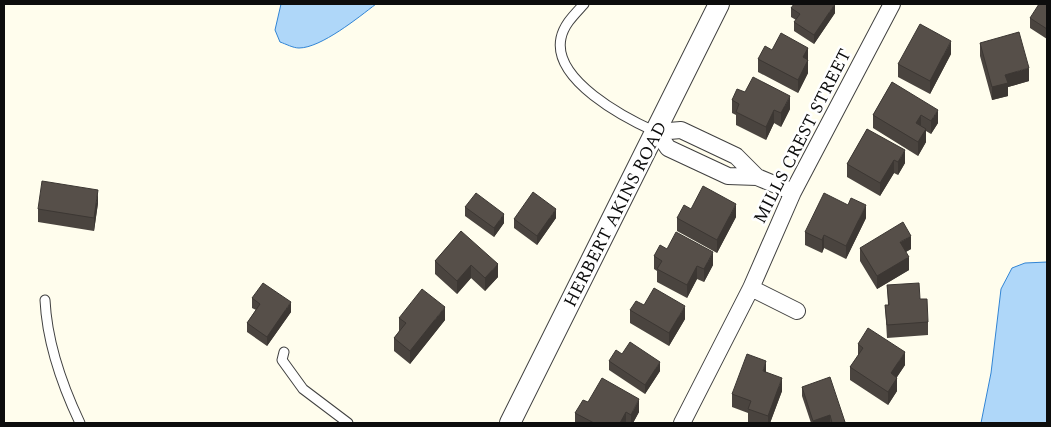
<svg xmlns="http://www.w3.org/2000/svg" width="1051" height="427" font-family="Spectral,serif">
<rect width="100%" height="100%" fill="#fffded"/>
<path fill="#afd7f9" stroke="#3285d5" d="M281,4h95c-17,13 -55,44 -77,44 -6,0 -13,-4 -19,-6l-5,-12z
M1047,262v161h-66l10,-50 10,-84 11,-21 13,-5z"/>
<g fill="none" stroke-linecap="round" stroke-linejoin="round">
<defs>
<path id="service" d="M584,4c-9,10 -20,20 -23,34 -9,42 64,80 95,94
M45,300c2,42 17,85 35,123
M284,352l-2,8 21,29 45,34"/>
<path id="minor" d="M657,132l24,-2 55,26 21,21 36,15
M657,132l11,16 60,28 29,1
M751,288l46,23
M682,423l69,-135 42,-96 99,-188"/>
<path id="tertiary" d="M510,423l209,-419"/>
</defs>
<use href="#service" stroke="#404040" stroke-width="11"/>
<use href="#minor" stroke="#404040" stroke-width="18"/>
<use href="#tertiary" stroke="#404040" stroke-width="22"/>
<use href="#service" stroke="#fff" stroke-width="9"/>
<use href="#minor" stroke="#fff" stroke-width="16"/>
<use href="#tertiary" stroke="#fff" stroke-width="20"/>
</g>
<path fill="#4a443f" d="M1047,4v35l-17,-11v-10z
M791,8l44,5 -21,31 -20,-13v-9l2,-2 -5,-3z
M980,43l49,38 -21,6v9l-16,4 -12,-44z
M808,48v25l-10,20 -40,-21v-13l14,-9z
M951,54l-21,40 -32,-17v-13z
M892,82l46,41 -7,11 -5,-3v11l-8,14 -45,-28v-13z
M745,92l45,17 -9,18 -7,-4 -8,17 -30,-15v-10l-4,-2v-13z
M867,129l38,34 -7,12 -4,-2 -14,23 -33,-19v-13z
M98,203l-4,28 -56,-9v-13z
M465,207l39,16 -10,14 -29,-21z
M691,209l45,8 -19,36 -40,-22v-13z
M556,218l-19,27 -23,-17v-9z
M866,218l-20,41 -22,-11 -2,5 -17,-8v-13z
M461,231l37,46 -13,14 -14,-13 -14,16 -22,-20v-13z
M860,248l51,1 -5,3 3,18 -32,19 -17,-28z
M667,249l46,16 -9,17 -7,-3 -10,19 -30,-16v-11l-3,-2v-13z
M887,285l33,14 8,23v13l-41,3 -2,-33h3z
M252,298l39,14 -24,34 -20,-14v-9l9,-13 -4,-2z
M644,305l41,14 -16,27 -39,-23v-13z
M399,318l46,2 -35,44 -16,-13v-13l5,-7z
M858,344l47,21 -8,12v14l-9,14 -38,-25v-13l8,-11z
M622,354l38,17 -15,23 -36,-24v-9z
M766,372l16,19 -12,32h-18l-4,-1v-9l-16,-6v-13z
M802,387l43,36h-34l-9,-27z
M588,402l51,10 -6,11h-58v-10z"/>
<path fill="#3c3733" d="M835,4v9l-21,31v-9z
M951,41v13l-21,40v-13z
M808,48v25l-10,20v-13l5,-23z
M1029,68v13l-21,6v9l-16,4v-13l13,-12z
M790,96v13l-9,18v-14z
M774,110v13l-8,17v-13z
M938,110v13l-7,11v-13z
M921,115v13l-5,-5z
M926,129v13l-8,14v-14z
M905,150v13l-7,12v-13z
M894,160v13l-14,23v-13z
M98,190v13l-4,28v-13z
M736,204v13l-19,36v-13z
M866,205v13l-20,41v-13z
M556,209v9l-19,27v-9z
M504,214v9l-10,14v-9z
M824,235v13l-2,5v-13z
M911,236v13l-11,6v-13z
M713,252v13l-9,17v-13z
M909,257v13l-32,19v-13z
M498,264v13l-13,14v-13z
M471,265v13l-14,16v-13z
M697,266v13l-10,19v-13z
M291,302v10l-24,34v-9z
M685,306v13l-16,27v-13z
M445,307v13l-35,44v-13z
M905,352v13l-14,21v-13z
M766,361v13l-3,-3z
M660,362v9l-15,23v-9z
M782,378v13l-12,32h-2v-7z
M897,378v13l-9,14v-13z
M639,399v13l-6,11h-2v-8z
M626,412v11h-6z
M830,415v8h-17v-2z"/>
<path fill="#564f49" stroke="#3c3733" d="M794,4h41l-21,31 -20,-13 6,-8 -9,-6z
M1039,4h8v25l-17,-11z
M920,24l31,17 -21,40 -32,-17z
M1019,32l10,36 -24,7 3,8 -16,4 -12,-44z
M781,33l27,15 -5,9 5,3 -10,20 -40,-21 7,-13 7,4z
M753,77l37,19 -9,17 -7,-3 -8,17 -30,-15 3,-8 -7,-4 5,-11 8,3z
M892,82l46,28 -7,11 -10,-6 -5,8 10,6 -8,13 -45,-27z
M867,129l38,21 -7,12 -4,-2 -14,23 -33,-19z
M42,181l56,9 -4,28 -56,-9z
M703,186l33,18 -19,36 -40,-22 7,-13 7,4z
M533,192l23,17 -19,27 -23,-17z
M476,193l28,21 -10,14 -29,-21z
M824,193l24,12 3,-7 15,7 -20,41 -22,-11 -2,5 -17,-8z
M903,222l8,14 -11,6 9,15 -32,19 -17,-28z
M461,231l37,33 -13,14 -14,-13 -14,16 -22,-20z
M676,232l37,20 -9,17 -7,-3 -10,19 -30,-16 5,-8 -8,-5 6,-11 7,4z
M263,283l28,19 -24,35 -20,-14 13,-19 -8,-6z
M919,283l1,16h7l1,23 -41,3 -2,-20h4l-2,-20z
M654,288l31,18 -16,27 -39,-23 6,-9 8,4z
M422,289l23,18 -35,44 -16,-13 12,-15 -7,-5z
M868,328l37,24 -14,21 6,5 -9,14 -38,-25 13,-19 -5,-4z
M630,342l30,20 -15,23 -36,-24 7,-11 6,4z
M747,354l19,7 -3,10 19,7 -14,38 -20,-7 3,-8 -19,-7z
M830,377l15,45 -3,1h-10l-2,-8 -17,6 -11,-34z
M602,378l37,21 -8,16 -5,-3 -6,11h-26l-19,-10 8,-13 5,2z"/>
<g text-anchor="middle" stroke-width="5" stroke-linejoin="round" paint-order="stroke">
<g font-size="18" fill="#0d0d0d" stroke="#fff">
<text transform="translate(802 136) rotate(-63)" y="6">MILLS CREST STREET</text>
<text transform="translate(615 214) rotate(-63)" y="6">HERBERT AKINS ROAD</text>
</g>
</g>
<rect width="1051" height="427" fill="none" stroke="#0d0d0d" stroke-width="10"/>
</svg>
